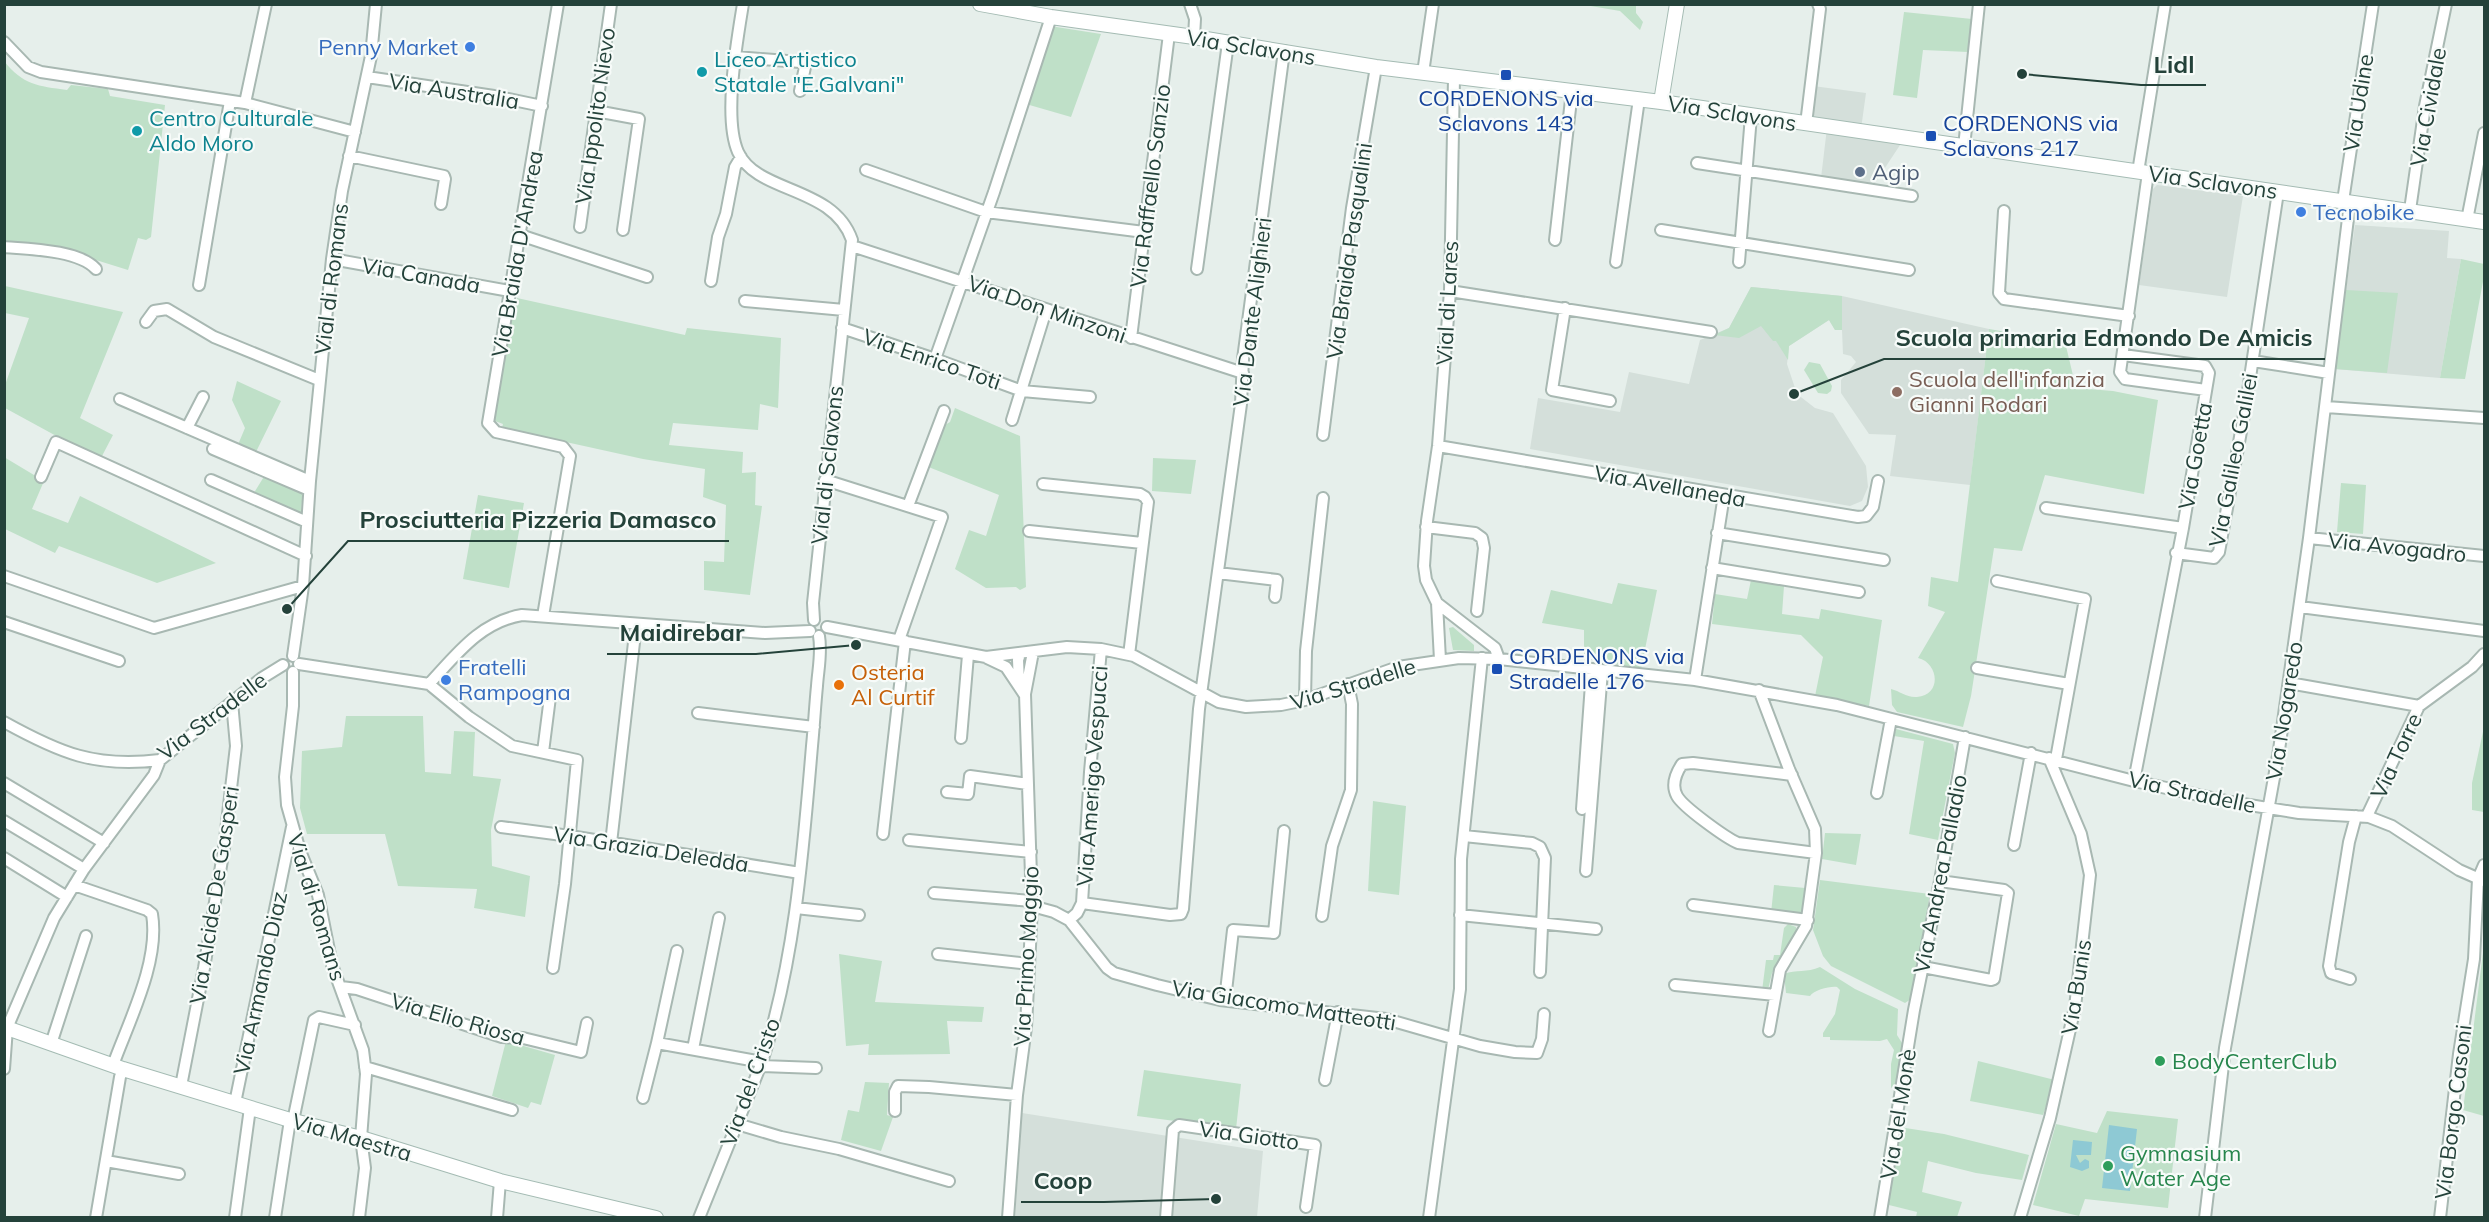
<svg xmlns="http://www.w3.org/2000/svg" width="2489" height="1222" font-family="Mulish,sans-serif">
<rect width="100%" height="100%" fill="#e6efeb"/>
<path fill="#d4dfda" d="M1813,86l53,7 -5,36 -52,-8z
M1827,128l77,11 -31,47 -52,-8z
M2157,185l86,11 -16,101 -88,-12 14,-96z
M2355,225l94,6 -2,27 14,1 -21,119 -105,-9z
M1751,287l91,9 147,33 -19,156 -80,-9 6,-41 -27,-1 -28,-41v-13l15,-18 -5,-6 -8,-2 -1,-24h-7l-6,-10 -40,26 -2,18 10,30 18,14 18,5 33,53 2,21 -6,14 -12,5 -320,-57 8,-51 82,14 9,-40 60,12 11,-44 29,-12z
M1022,1113l241,38 -6,66 -242,1z"/>
<path fill="#bfe0c8" d="M1579,4l57,1v8l7,9 -3,8 -20,-19z
M1904,12l68,7 -4,33 -45,-2 -6,48 -24,-3z
M1050,26l51,8 -30,83 -45,-13z
M4,61c19,24 34,25 63,29l4,-5 37,4 2,7 55,9 -14,132 -5,3 -8,-2 -10,32 -61,-19 -62,-8z
M2461,259l23,5v12l-19,103 -25,-1z
M5,286l118,26 -43,106 33,17 -11,21 -31,-12 -66,-36v-23l24,-67 -24,-5z
M1751,287l91,9v34h-7l-6,-10 -40,26 -1,14 -12,-19h-3l-12,-15 -22,12 -25,-3 15,-7z
M2346,290l52,3 -11,80 -52,-4z
M517,298l168,37 2,-7 94,10 -3,70 -18,-4 -2,26 -85,-7 -4,22 74,7 -1,21 14,-1 -1,33 7,1 -12,89 -46,-5v-29l20,1 2,-57 -23,-8 2,-28 -62,-10 -141,-31 1,-4 -8,-3 -2,-3 17,-101 3,-2z
M1989,329l76,13 11,46 37,3 45,9 -14,94 -99,-19 -23,76 -28,-3 -23,148 -8,31 -66,-15 -5,-7 -1,-16c9,2 16,9 26,8 25,-2 22,-34 1,-39l27,-46 -17,-6 3,-29 27,5z
M1809,362l11,2 12,22 -1,5 -4,3 -9,-1 -14,-23z
M237,381l44,20 -27,55 -17,-9 8,-19 -13,-28z
M955,408l65,28 6,151 -6,3 -4,-3 -30,1 -31,-19 14,-39 17,6 13,-41 -73,-29 12,-37 12,-7z
M4,457l40,24 -12,28 36,14 12,-27 136,67 -59,20 -98,-37 -4,7 -50,-24z
M1153,458l43,2 -5,34 -39,-3z
M265,475l38,17 -3,29 -48,-25z
M2341,483l25,2 -3,49 -26,-2z
M478,495l46,8 -15,85 -46,-9z
M1751,580l33,6 -2,28 37,5 2,-10 61,11 -13,86 -54,-10 8,-39 -22,-22 -89,-11 3,-30 32,5z
M1618,583l39,7 -16,79 -57,-11v-28l-42,-7 9,-33 61,14z
M1453,627l21,18v6l-21,-1 -4,-22z
M346,716h77l2,56 26,2 3,-43 21,1 -2,44 28,3 -10,51 1,36 38,10 -5,41 -51,-9 3,-19 -79,-3 -13,-52h-78l-7,-26 2,-57 40,-4z
M2484,727v85l-12,-2v-27z
M1896,729l57,15 2,9 -17,87 -29,-6 15,-93 -30,-5z
M1373,801l33,5 -7,89 -31,-4z
M1825,833l36,1 -5,31 -34,-6z
M1820,880l110,14 -19,105 -6,4 -74,-37 -8,-10 -10,-26z
M1774,885l31,3 -4,28 -30,-3z
M1788,924l8,3 1,6 -25,40 -4,17 -6,1 4,-31h7l1,-5h6l4,-27z
M2484,945v171l-21,-6z
M839,954l43,7 -7,41 109,5 -2,15 -35,-1 3,33 -82,1 1,-11 -23,2z
M1820,967l35,22 43,20 -1,26 5,8 -1,14 -3,25 -7,6v-24l3,-14 -7,-11 -7,2 -50,-1v-3h-7v-4l12,-19 5,-24 -3,-3c-7,-1 -23,3 -27,9l-24,-3 -2,-19c12,-5 23,-1 36,-7z
M506,1041l49,14 -14,50 -10,-3 -3,6 -36,-12z
M1978,1061l77,19 -12,35 -73,-14z
M1144,1070l97,14 -5,45 -99,-13z
M865,1082l24,1 -2,32 6,2 -12,34 -40,-11 7,-30 11,2z
M2107,1111l71,8 -10,89 -83,-9 -6,17 -46,-11 23,-81 41,9z
M1899,1127l45,7 85,21 -7,25 -46,-7 -48,-12 -6,31 40,10 -5,15h-41l1,-5 -32,-8z"/>
<path fill="#8ec9d4" d="M2109,1125l28,4 -7,62 -28,-3z
M2073,1140l19,2 -1,13h-15l4,8 5,-4 4,2v7l-7,3 -12,-4z"/>
<g fill="none" stroke-linecap="round" stroke-linejoin="round">
<defs>
<path id="street" d="M743,4c-6,37 -20,114 -5,148 19,42 95,33 114,88l-39,363 1,17
M1190,4l5,15 -1,18
M4,42l24,25 13,5 204,31 110,29
M736,57l64,5 5,5 -5,24
M1423,73l10,-69
M367,77l127,19 48,10
M245,103l21,-99
M596,111l43,8 -16,111
M1806,124l14,-115 -2,-5
M1964,147l15,-143
M349,156l95,20 1,3 -4,25
M1697,163l215,33
M866,170l120,42 158,20
M2138,172l27,-168
M2148,173l-28,199 5,7 81,11
M2343,201l30,-197
M2410,210l15,-104 21,-102
M2004,211l-5,82 5,6 125,17
M2467,220l17,-87
M580,227l31,-223
M1661,230l248,40
M520,235l127,42
M1555,240l17,-149
M852,246l391,127
M4,247c25,2 75,3 92,22
M332,259l178,32
M1616,262l23,-163
M1739,262l12,-146
M1197,269l31,-226
M711,281l7,-44 8,-23 9,-47 6,-10
M199,285l31,-184
M1450,291l261,41
M745,301l99,9
M1565,308l-13,82 58,11
M146,322l8,-11 13,-2 47,28 105,43
M842,328l93,31 87,32 68,6
M1131,338l38,-304
M2123,355l82,11 4,7 -26,155 -49,253
M935,359l59,-167 57,-175
M2253,361l76,12
M120,399l190,82
M2326,407l158,11
M1012,420l34,-110
M187,428l16,-31
M1323,435l29,-227 24,-141
M1438,446l420,71 8,-1 7,-9 5,-26
M213,449l96,41
M41,477l15,-35 250,114
M211,480l96,42
M825,480l117,37 -43,123
M1043,484l97,10 5,3 3,5 -19,153
M908,506l36,-95
M2046,508l137,20
M1426,527l49,6 7,5 2,10 -7,63
M1029,531l113,12
M1717,533l167,27
M2309,538l175,18
M2176,553l38,5 5,-6 27,-148 32,-212
M1712,568l147,24
M1218,573l59,7 -2,17
M4,576l150,52 149,-42
M1997,581l88,18 -29,160
M1437,603l58,45 4,11
M2300,607l184,24
M543,616l27,-160 -7,-9 -67,-15 -8,-9 70,-419
M4,622l115,39
M827,627l159,30 81,-10 34,2 33,7 85,46 27,5 35,-2 24,-5 93,-33 61,-9 40,1 196,21 142,25 297,76 97,21 68,11 70,4 23,9 67,44 25,11
M293,656l10,-70 7,-105 22,-222 10,-68 29,-135 5,-52
M987,658l19,9 18,27
M1440,660l-3,-57 -11,-23 -2,-14 3,-45 11,-75 12,-155 4,-213
M299,664l130,20c27,-29 51,-62 93,-69l243,18 45,-2
M1977,668l92,16
M293,672v34l-8,71 2,28 13,46 18,44 14,70 31,85 3,24 -5,64 4,30 -6,50
M1695,680l29,-185
M1019,683l-1,-23 2,-6
M2289,683l130,23
M429,684l40,33 43,29 65,14 -12,124 -12,84
M1759,690l30,79 26,60 1,24 -10,73 -26,44 -11,61
M1305,700l1,-49 17,-153
M698,713l116,14
M4,722c56,31 91,46 156,38l102,-82 21,-13
M961,738l7,-83
M543,752l7,-55
M1792,775l-99,-12 -11,1c-6,9 -11,21 -5,32 6,11 49,42 61,47l78,10
M4,783l100,60
M947,792l21,2 2,-18 58,8
M1877,793l14,-74
M1582,809l10,-139
M2367,816l52,-110 53,-39 12,-13
M4,821l80,48
M501,827l69,9 230,37
M883,834l22,-193
M1464,836l68,7 8,4 5,11 -5,114
M909,840l122,12
M611,843l25,-218
M2014,845l17,-92
M4,858l63,39
M1586,871l16,-200
M74,885l73,25 5,4c8,47 -23,107 -39,151
M934,893l98,8
M1082,903l8,-131 11,-123
M1693,905l115,15
M1032,906l22,6 15,8 38,48 7,5 43,12 63,15 166,19 94,27 35,6 22,1 5,-14 2,-25
M796,908l63,7
M1460,915l136,14
M1322,916l10,-70 19,-56 1,-86 -4,-20
M1069,920l8,-7 5,-10 88,12 11,-1 2,-5 16,-200 42,-305 2,-45 41,-308
M938,954l91,10
M1923,967l68,13 3,-1 14,-86 -4,-3 -64,-9
M2350,979l-19,-6 -2,-7 20,-124 7,-26
M1675,985l100,10
M341,987l16,2 145,48 21,1 58,14 6,-29
M1225,1000l8,-70 41,3 10,-102
M657,1043l20,-92
M51,1044l35,-108
M693,1049l26,-131
M760,1066l56,2
M365,1067l147,43
M4,1069l3,-41 47,-110 30,-49 70,-94 6,-15
M1325,1080l13,-68
M181,1086l23,-118 20,-120 12,-102 -4,-44
M643,1098l14,-55 105,19
M235,1103l57,-276
M895,1111v-19l3,-6 31,1 88,8
M293,1121l21,-101 5,-3 36,8
M737,1124l44,13 58,12 110,32
M106,1161l73,13
M96,1218l24,-141 3,-8
M235,1218l15,-110
M275,1218l15,-98
M497,1218l3,-37
M699,1218l63,-156c33,-102 41,-210 50,-316 2,-20 3,-40 5,-60 1,-16 5,-33 2,-50
M1008,1218l9,-123 9,-68 6,-121 -7,-212 8,-42
M1166,1218l7,-88 6,-5 136,20 -9,62
M1429,1218l31,-229 1,-130 21,-201
M1880,1218l34,-208 26,-129 25,-144
M2020,1218l30,-100 25,-111 15,-132 -9,-41 -32,-76
M2205,1218l20,-170 54,-298 30,-212 41,-336
M2440,1218l19,-164 15,-95 4,-80 6,-14"/>
<path id="secondary" d="M980,4l71,13 143,20 182,30 285,35 823,120
M1661,102l16,-98
M4,1027l119,42 167,51 71,18 139,43 156,37"/>
</defs>
<use href="#street" stroke="#a8b8b2" stroke-width="14"/>
<use href="#secondary" stroke="#a4bbb3" stroke-width="16"/>
<use href="#street" stroke="#fff" stroke-width="10"/>
<use href="#secondary" stroke="#fff" stroke-width="14"/>
</g>
<g fill="#3f7fe0" stroke="#f7fbf9" stroke-width="2">
<circle cx="470" cy="47" r="6"/>
<circle cx="2301" cy="212" r="6"/>
<circle cx="446" cy="680" r="6"/>
</g>
<g fill="#0f9aa8" stroke="#f7fbf9" stroke-width="2">
<circle cx="702" cy="72" r="6"/>
<circle cx="137" cy="131" r="6"/>
</g>
<g fill="#1a4fb4" stroke="#f7fbf9" stroke-width="2">
<rect x="1500" y="69" width="12" height="12" rx="3"/>
<rect x="1925" y="130" width="12" height="12" rx="3"/>
<rect x="1491" y="663" width="12" height="12" rx="3"/>
</g>
<circle fill="#5c6f8a" stroke="#f7fbf9" stroke-width="2" cx="1860" cy="172" r="6"/>
<circle fill="#8d6e63" stroke="#f7fbf9" stroke-width="2" cx="1897" cy="392" r="6"/>
<circle fill="#e8710a" stroke="#f7fbf9" stroke-width="2" cx="839" cy="685" r="6"/>
<g fill="#2e9e5b" stroke="#f7fbf9" stroke-width="2">
<circle cx="2160" cy="1061" r="6"/>
<circle cx="2108" cy="1166" r="6"/>
</g>
<g text-anchor="middle" stroke-width="4.5" stroke-linejoin="round" paint-order="stroke">
<g font-size="22" fill="#366cbe" stroke="#f7fbf9" text-anchor="start">
<text x="458" y="55" text-anchor="end">Penny Market</text>
<text x="2313" y="220">Tecnobike</text>
<text x="458" y="675">Fratelli<tspan x="458" dy="25">Rampogna</tspan></text>
</g>
<g font-size="22" fill="#24423a" stroke="#f7fbf9">
<text transform="translate(1251 47) rotate(9)" y="8">Via Sclavons</text>
<text transform="translate(454 91) rotate(9)" y="8">Via Australia</text>
<text transform="translate(2358 103) rotate(-81)" y="8">Via Udine</text>
<text transform="translate(2428 107) rotate(-80)" y="8">Via Cividale</text>
<text transform="translate(1732 113) rotate(9)" y="8">Via Sclavons</text>
<text transform="translate(595 116) rotate(-82)" y="8">Via Ippolito Nievo</text>
<text transform="translate(2213 182) rotate(8)" y="8">Via Sclavons</text>
<text transform="translate(1150 186) rotate(-83)" y="8">Via Raffaello Sanzio</text>
<text transform="translate(1349 251) rotate(-82)" y="8">Via Braida Pasqualini</text>
<text transform="translate(517 254) rotate(-80)" y="8">Via Braida D'Andrea</text>
<text transform="translate(421 275) rotate(10)" y="8">Via Canada</text>
<text transform="translate(331 279) rotate(-83)" y="8">Vial di Romans</text>
<text transform="translate(1447 303) rotate(-87)" y="8">Vial di Lares</text>
<text transform="translate(1047 309) rotate(19)" y="8">Via Don Minzoni</text>
<text transform="translate(1252 312) rotate(-83)" y="8">Via Dante Alighieri</text>
<text transform="translate(932 359) rotate(19)" y="8">Via Enrico Toti</text>
<text transform="translate(2195 456) rotate(-80)" y="8">Via Goetta</text>
<text transform="translate(2233 460) rotate(-79)" y="8">Via Galileo Galilei</text>
<text transform="translate(827 465) rotate(-84)" y="8">Vial di Sclavons</text>
<text transform="translate(1670 486) rotate(10)" y="8">Via Avellaneda</text>
<text transform="translate(2397 547) rotate(6)" y="8">Via Avogadro</text>
<text transform="translate(1353 684) rotate(-17)" y="8">Via Stradelle</text>
<text transform="translate(2284 711) rotate(-81)" y="8">Via Nogaredo</text>
<text transform="translate(212 716) rotate(-37)" y="8">Via Stradelle</text>
<text transform="translate(2396 756) rotate(-65)" y="8">Via Torre</text>
<text transform="translate(1092 776) rotate(-86)" y="8">Via Amerigo Vespucci</text>
<text transform="translate(2192 792) rotate(12)" y="8">Via Stradelle</text>
<text transform="translate(651 849) rotate(9)" y="8">Via Grazia Deledda</text>
<text transform="translate(1940 874) rotate(-79)" y="8">Via Andrea Palladio</text>
<text transform="translate(214 895) rotate(-81)" y="8">Via Alcide De Gasperi</text>
<text transform="translate(317 907) rotate(73)" y="8">Vial di Romans</text>
<text transform="translate(1026 956) rotate(-87)" y="8">Via Primo Maggio</text>
<text transform="translate(260 983) rotate(-78)" y="8">Via Armando Diaz</text>
<text transform="translate(2076 987) rotate(-81)" y="8">Via Bunis</text>
<text transform="translate(1284 1005) rotate(9)" y="8">Via Giacomo Matteotti</text>
<text transform="translate(458 1019) rotate(16)" y="8">Via Elio Riosa</text>
<text transform="translate(750 1082) rotate(-70)" y="8">Via del Cristo</text>
<text transform="translate(2453 1112) rotate(-83)" y="8">Via Borgo Casoni</text>
<text transform="translate(1898 1114) rotate(-81)" y="8">Via del Monè</text>
<text transform="translate(1249 1135) rotate(8)" y="8">Via Giotto</text>
<text transform="translate(352 1137) rotate(16)" y="8">Via Maestra</text>
</g>
<g font-size="22" fill="#0d838f" stroke="#f7fbf9" text-anchor="start">
<text x="714" y="67">Liceo Artistico<tspan x="714" dy="25">Statale "E.Galvani"</tspan></text>
<text x="149" y="126">Centro Culturale<tspan x="149" dy="25">Aldo Moro</tspan></text>
</g>
<g font-size="22" fill="#164399" stroke="#f7fbf9" text-anchor="start">
<text x="1506" y="106" text-anchor="middle">CORDENONS via<tspan x="1506" dy="25">Sclavons 143</tspan></text>
<text x="1943" y="131">CORDENONS via<tspan x="1943" dy="25">Sclavons 217</tspan></text>
<text x="1509" y="664">CORDENONS via<tspan x="1509" dy="25">Stradelle 176</tspan></text>
</g>
<g font-size="22" fill="#4e5e75" stroke="#f7fbf9" text-anchor="start">
<text x="1872" y="180">Agip</text>
</g>
<g font-size="22" fill="#785e54" stroke="#f7fbf9" text-anchor="start">
<text x="1909" y="387">Scuola dell'infanzia<tspan x="1909" dy="25">Gianni Rodari</tspan></text>
</g>
<g font-size="22" fill="#c56008" stroke="#f7fbf9" text-anchor="start">
<text x="851" y="680">Osteria<tspan x="851" dy="25">Al Curtif</tspan></text>
</g>
<g font-size="22" fill="#27864d" stroke="#f7fbf9" text-anchor="start">
<text x="2172" y="1069">BodyCenterClub</text>
<text x="2120" y="1161">Gymnasium<tspan x="2120" dy="25">Water Age</tspan></text>
</g>
</g>
<path fill="none" stroke="#24423a" stroke-width="2" d="M2022 74L2141 85H2206M1794 394L1884 359H2325M287 609L348 541H729M856 645L756 654H607M1216 1199L1104 1202H1021"/>
<g fill="#24423a" stroke="#f7fbf9" stroke-width="2">
<circle cx="2022" cy="74" r="6"/>
<circle cx="1794" cy="394" r="6"/>
<circle cx="287" cy="609" r="6"/>
<circle cx="856" cy="645" r="6"/>
<circle cx="1216" cy="1199" r="6"/>
</g>
<g font-size="24" text-anchor="middle" font-weight="bold" fill="#24423a" stroke="#f7fbf9" stroke-width="4.5" stroke-linejoin="round" paint-order="stroke">
<text x="2174" y="73">Lidl</text>
<text x="2104" y="346">Scuola primaria Edmondo De Amicis</text>
<text x="538" y="528">Prosciutteria Pizzeria Damasco</text>
<text x="682" y="641">Maidirebar</text>
<text x="1063" y="1189">Coop</text>
</g>
<rect width="2489" height="1222" fill="none" stroke="#24423a" stroke-width="12"/>
</svg>
